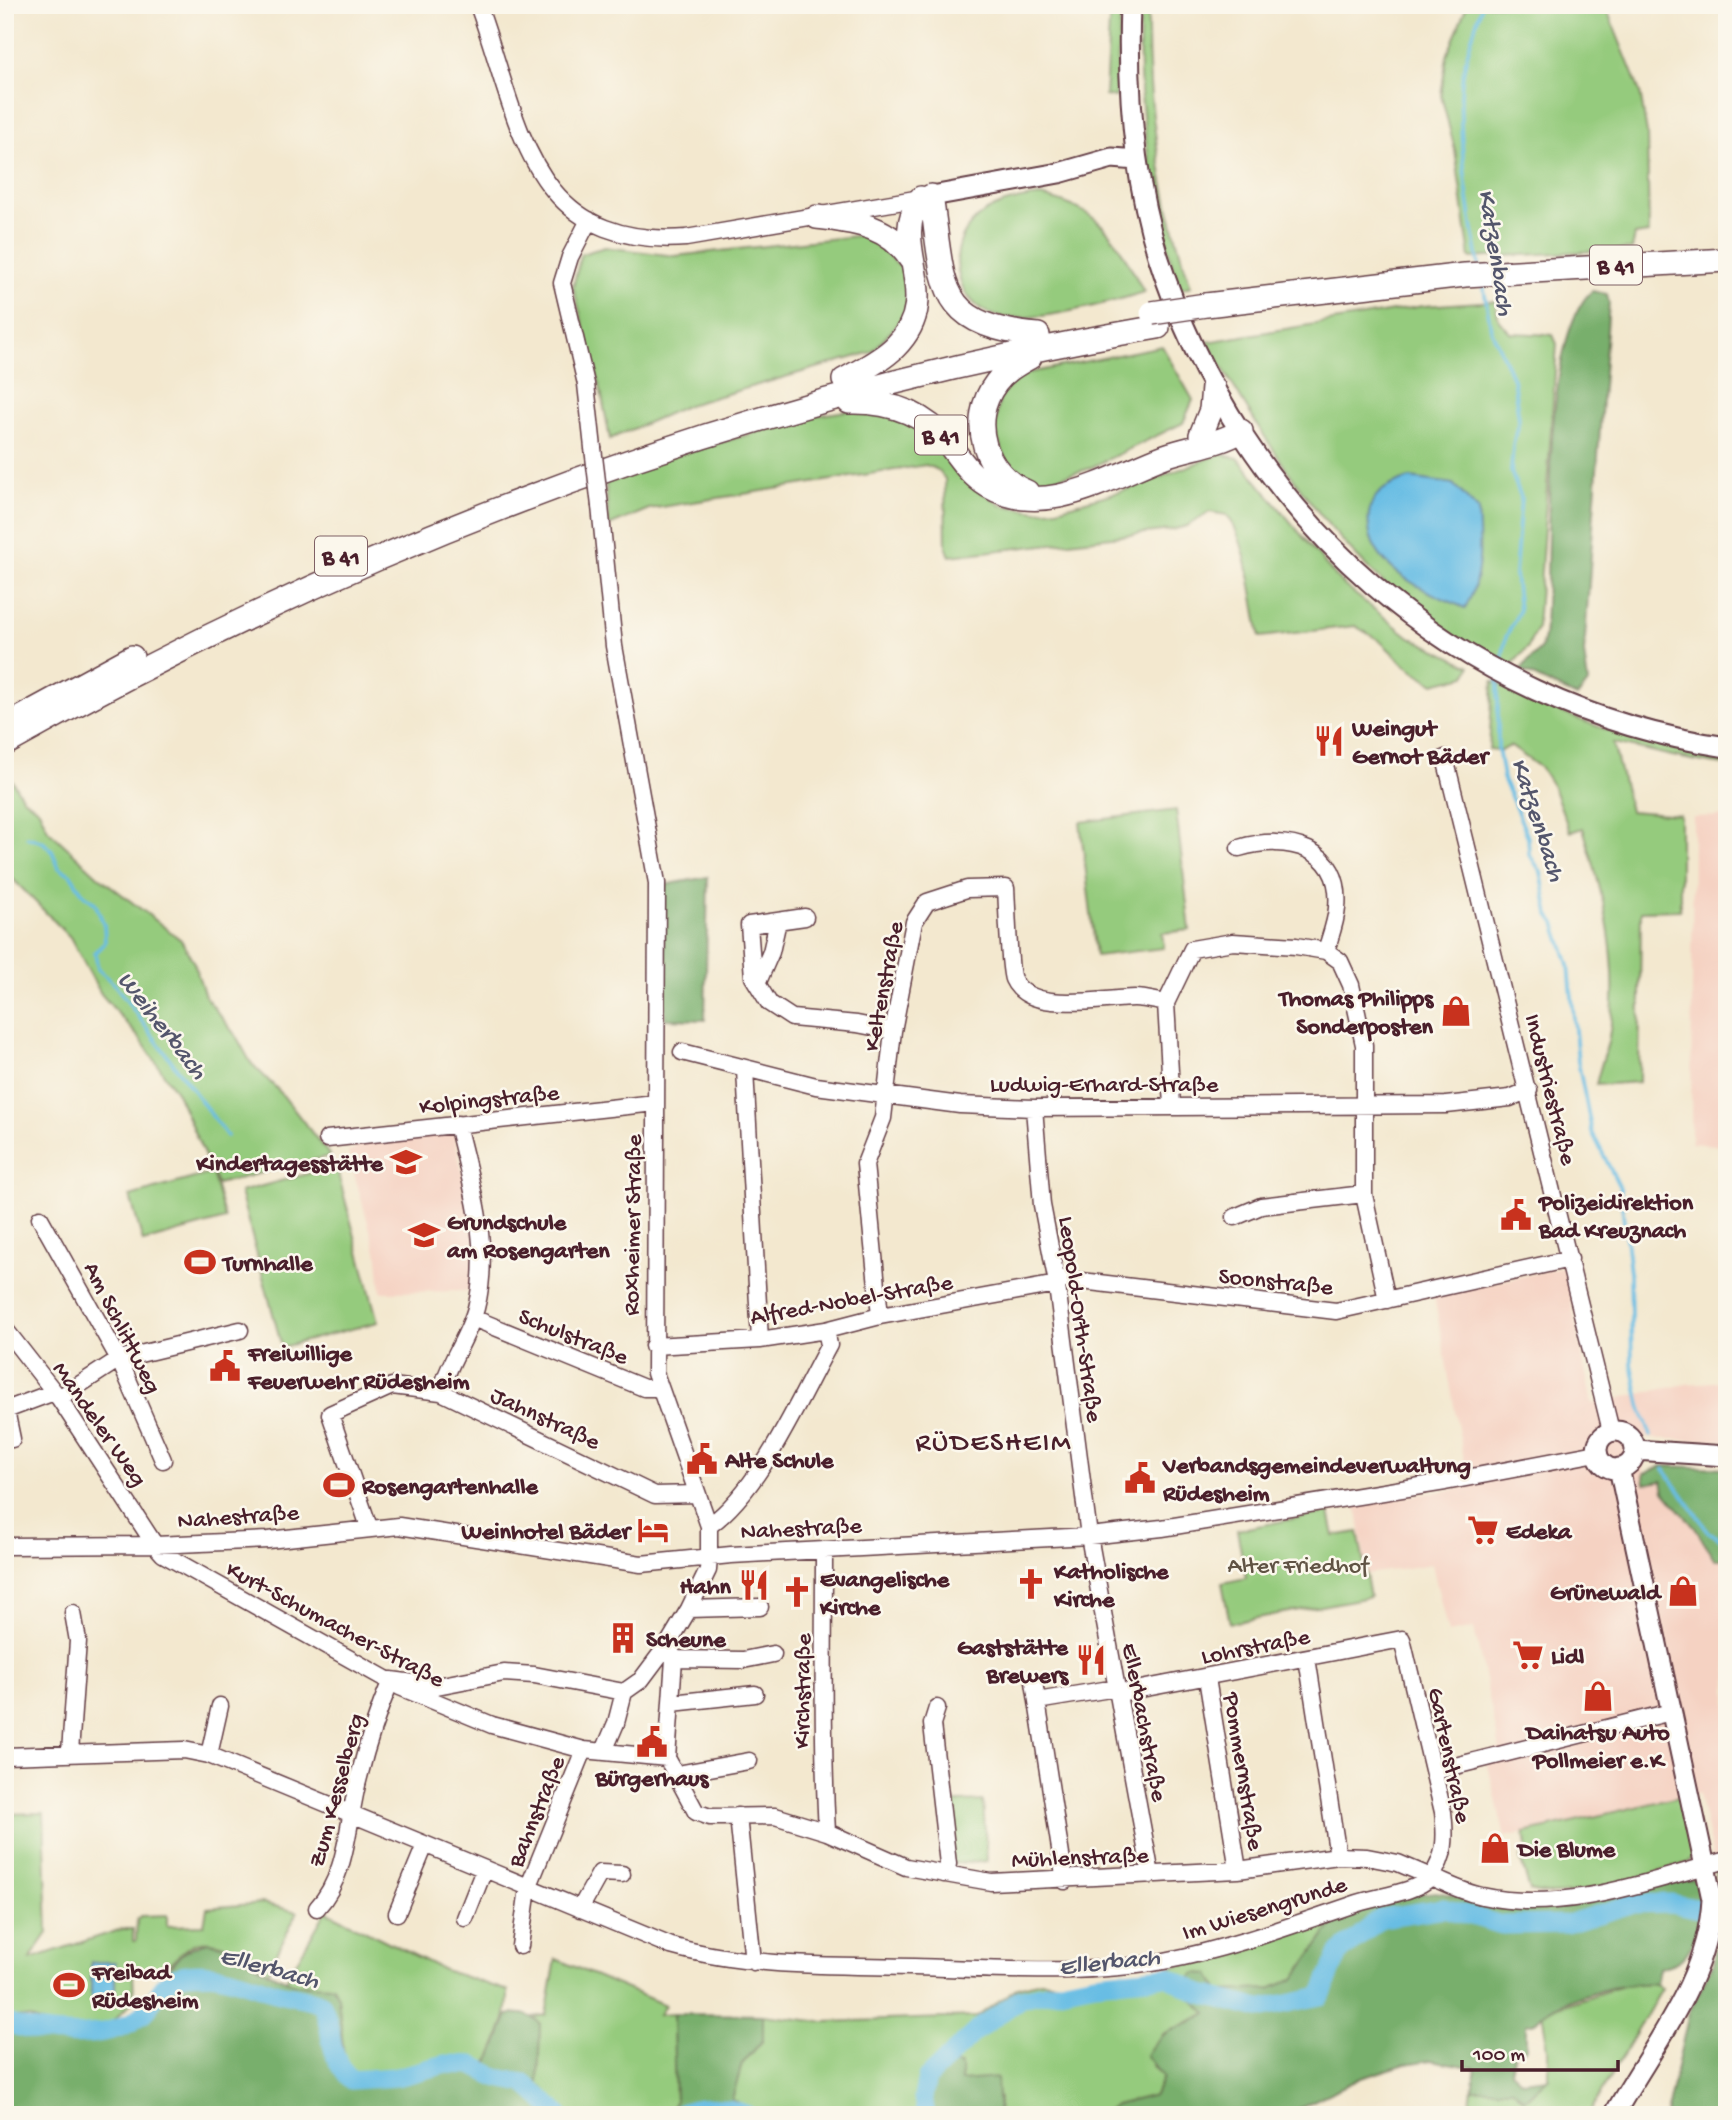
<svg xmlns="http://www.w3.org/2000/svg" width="1732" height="2120" font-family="'Gochi Hand',sans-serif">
<rect width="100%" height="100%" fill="#fbf7ec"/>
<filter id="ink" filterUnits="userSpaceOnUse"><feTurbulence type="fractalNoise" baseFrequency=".0143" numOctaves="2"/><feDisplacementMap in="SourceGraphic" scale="14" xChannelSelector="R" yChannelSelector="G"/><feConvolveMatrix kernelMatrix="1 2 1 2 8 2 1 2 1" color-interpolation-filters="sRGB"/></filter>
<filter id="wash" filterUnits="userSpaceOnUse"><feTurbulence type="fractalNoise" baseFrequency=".00686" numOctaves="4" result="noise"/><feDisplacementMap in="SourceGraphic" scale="28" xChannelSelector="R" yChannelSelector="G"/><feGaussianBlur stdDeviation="1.57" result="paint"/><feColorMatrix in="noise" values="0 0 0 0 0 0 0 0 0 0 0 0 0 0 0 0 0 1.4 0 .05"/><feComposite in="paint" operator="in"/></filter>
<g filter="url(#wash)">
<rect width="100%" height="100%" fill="#f3e8cf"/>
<path fill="#f5d2c2" d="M1727,816v330l-36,-3 2,-326z
M453,1131l20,87 4,73 -96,1 -3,-34 -30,-106 7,-2v-11z
M1564,1267l28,137 94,-20 41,-3v60l-86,-3 4,45 17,-3 2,11 31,37 20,32 12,-2v297l-14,3 -14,-65 -194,44 -20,-84 15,-4 -26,-121 -26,5 -16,-69 -65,10 -11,-69 113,-18 -35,-191z"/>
<path fill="#95cb7d" stroke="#707554" stroke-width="2" d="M1110,5h11l-5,92 -11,-1z
M1141,5h7c-2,94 12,193 43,281l-12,3c-28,-92 -45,-187 -38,-284z
M1467,5h138l35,87 7,41 2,100 -14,2 -3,14 -162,9 -15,-108 -14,-55 6,-39z
M1040,196c65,14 75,42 104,96 -34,11 -107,30 -141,25 -45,-6 -60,-63 -31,-94 17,-19 44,-24 68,-27z
M864,235l42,36 1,43 -35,38 -184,53 -78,34 -10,-53 -27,-99 8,-33 24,-7 70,9z
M1495,301l4,20 12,12 42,2 4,9 -20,284 -9,19 -18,20c-149,-68 -223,-190 -303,-325l216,-36z
M1162,346l31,54 -10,23 -95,46 -50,14 -30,-18 -14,-35 6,-32 18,-23z
M865,408l56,17 47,57 33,23 35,6 21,-2 75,-21 88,-34 18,4 103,125 67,53 62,30 -4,10 -32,8 -30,-20 -25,-24 -24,-14 -95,11c-7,-34 -12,-95 -33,-122l-18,-3 -22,14 -16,4 -221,26 -4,-9 -1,-68 -7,-9 -12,-5 -277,44 -40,17 -4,-51 209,-59z
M1493,681c67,33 158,71 234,76v8c-39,-3 -76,-15 -114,-22l17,68 50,4v95l-39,1 -2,171 -43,3c3,-16 10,-32 13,-48 13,-72 -5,-140 -26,-209l-13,4 -17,-45 -12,-19 -31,-22 -9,5 -12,-1z
M10,777l12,20 17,13 9,20 50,46 83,64 13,23 11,33 31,40 15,27 30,30 49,63 -113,28 -39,-89 -37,-55 -40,-46 -31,-57 -65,-66v-91z
M1176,810l14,120 -28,3 2,15 -68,8 -16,-134z
M336,1166l42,156 -96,25 -42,-155z
M212,1173l13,46 -82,23 -13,-46z
M1329,1512l5,24 24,-4 12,65 -140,26 -8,-40 24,-5 -9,-48z
M1683,1796l13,56 -8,11c-41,11 -120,41 -158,28l-10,-34 7,-4 -3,-20z
M983,1801l4,60 -39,3 -6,-61z
M44,1813l4,120 -18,26 92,-30h11v12h3l1,-22 4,-3 26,-1v11l37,-1 3,-17 56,-5 34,9 -29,60c-19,-15 -56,-42 -80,-25 -9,7 -16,16 -25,23l-30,1 1,29 -27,27h-56l-22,-9 -24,-2v-202z
M326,1911l118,59 64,21c0,18 -2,27 -8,43 -13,34 -16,45 -56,33 -31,17 -65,18 -98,12l-8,-82 -27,-13h-16l-9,-4z
M1337,1918l-43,61 -24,10 -81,7 19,17 -45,21 -11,31 11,12 -8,18 -39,10 -18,10h-99v-18c-39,-21 -41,-16 -81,-4l-1,22h-157l-28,-16 10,-35 21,-24v-25l61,7 153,-5 41,-30 23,-6 27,3 55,-8 88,-17z
M556,1959l109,46 -6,10 14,-1 2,88 -7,13h-101l-29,-32 2,-59 -7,-7 13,-2z
M1638,1981l18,3 6,5 -74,126h-120l4,-26h42l34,-11v-29l-6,-37z"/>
<path fill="#78af6c" stroke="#61674c" stroke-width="2" d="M1592,291l15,3 2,8 -25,351 4,30 -11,14 -57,-27 21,-22 3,-11c8,-75 -5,-300 48,-346z
M708,877l-3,143 -40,-1 -2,-134z
M1662,1466l65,2v90l-12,2 -20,-32 -31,-37 -2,-10 -17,3 -1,-10z
M1727,1868v247h-61l23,-102 24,-49 9,-60 -6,-33z
M1697,1878c4,23 4,66 -17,82 -5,4 -15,6 -21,8l-3,16c-28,-4 -105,15 -121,39l-9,2v24l-11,2 -4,20 11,10 26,-3 -24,22 -11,-11h-41l4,-21 -45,-8 -25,4 -45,14 -77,37h-186l18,-10 39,-10 8,-18 -17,-22c18,-30 36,-25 61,-42l-18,-17 -2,-14 8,-9 15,1 9,17 51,-2 24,-10 43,-61 61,-22 38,-4 85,15h44z
M210,1942l19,5 39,25 27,12 38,2 5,11 8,82c34,6 67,5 98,-12 50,16 48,-16 64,-52 14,-3 23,-1 32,9l-2,59 29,32h-562v-98c59,13 113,26 153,-32 17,-24 22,-38 52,-43z
M673,2014l90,1v25l-21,24 -10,35 28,16h-92l7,-13z
M946,2062l15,3v16l36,-3 2,37h-82l4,-36z"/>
<path fill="#67bde4" stroke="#586e88" stroke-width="2" d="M1410,478l43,6 25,26c2,32 5,69 -13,98 -40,-17 -103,-42 -96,-94 2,-22 21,-30 41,-36z
M91,1962h24v38h-24z"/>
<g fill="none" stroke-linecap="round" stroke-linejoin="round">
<path stroke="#67bde4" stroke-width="3.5" d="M1479,265c-10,-56 -20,-114 -18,-171 1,-30 12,-60 21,-89
M1483,283l8,46 22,50 6,40 -6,26 -2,27 10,25 -6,77 4,37 -13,26 -5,27
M1498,679v69l5,30 25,59 1,17 12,18 8,43 6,8 14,42 9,97 14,70 28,56 10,85 2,91 8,41 11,31
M27,837l16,5 9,9 7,17 11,6 14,21 11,8 9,22 1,17 -10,11 3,16 17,16 112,151
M1664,1469l45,63 18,11"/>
<path stroke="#67bde4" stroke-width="19" d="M5,2022c38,16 114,22 143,-14 10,-12 15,-29 33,-33 31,-7 66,8 94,17 16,5 32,5 47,12 13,29 4,51 29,76l46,-3 49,-13 26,1 26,13 26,5 36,32
M678,2115c20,-11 49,-9 69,0
M926,2115l-3,-18 4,-19 49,-47 45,-33 74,-15 72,-7 32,17 60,16 62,-13 18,-43 42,-35 63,-10 58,17 65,-1 64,-20 40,-1 56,12"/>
</g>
</g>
<g filter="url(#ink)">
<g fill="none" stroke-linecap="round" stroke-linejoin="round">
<defs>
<path id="minor" d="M478,5c42,114 49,244 208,233l235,-40
M589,220l-19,37 -8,26 24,101 7,64
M600,506l14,140 43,237 -2,490 54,153v32l-1,12 -19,39 -21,35 -27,36 -17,12 -8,31 -12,28
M1445,758l166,673
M1239,848c48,-14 104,-1 98,60 -1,14 -7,29 -11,43
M805,917l-56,8 4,52 16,26 23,15 65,6 36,7
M758,982l13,-30 7,-31
M1166,1003l26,-54 41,-7 63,4 30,5 14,10 11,24 13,60v150l23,105
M1166,1003l6,103
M682,1052l134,34 144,19 74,3 412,-3 64,-7 19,-8
M745,1070l15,270
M1034,1108l8,97 14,73 33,258 62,339
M327,1139l328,-36
M1235,1217l26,-11 103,-12
M40,1218l79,141 44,101
M1056,1278l280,33 234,-52
M880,1316l-15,-152 18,-46 10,-87 21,-109 13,-20 40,-13 39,-1c1,15 3,83 7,91 16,36 90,19 121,19 10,0 21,3 32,5
M473,1318l171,70h15
M5,1329l54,69 96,147 8,9 237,133 92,38 92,25 83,8
M653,1346l107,-6 66,-10 54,-14 177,-32
M441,1392c7,-30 27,-54 35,-84 16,-60 -5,-125 -19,-184
M59,1398l60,-39 121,-29
M12,1439l-6,-29 48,-18
M709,1526c53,-39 88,-123 120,-181l-3,-15
M369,1527l-39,-113 62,-28 49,6 214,103 42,-1
M5,1546l150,-1 113,-5 131,-14 242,38 90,-9 358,-19 73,-8 283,-46 152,-29
M824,1550c0,94 -2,188 3,282
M689,1609l71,-2
M668,1644l6,15 -7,99 29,54 14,5 65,-1 52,16 79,35 85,15 247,-12 100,-14 29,1 31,6 33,14c15,-21 15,-39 12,-65l-41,-173 -277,53 -9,-4 -79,13
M1307,1658l31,198
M674,1659l69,1 30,-6
M1207,1678l31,192
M1034,1682l31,199
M672,1703l83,-9
M937,1708l-5,16 16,140 -4,10
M70,1752l8,-111 -5,-28
M209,1755l11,-49
M5,1756l179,-6 25,5 462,191c79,22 162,19 243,21 82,2 169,9 250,-6 64,-12 126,-35 188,-56 24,-9 61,-11 79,-28 17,7 34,16 51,19 82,18 167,-15 245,-36
M1435,1771l236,-59
M677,1774l72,-13
M738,1816l15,146
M317,1908c32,-34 30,-88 42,-131 8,-33 19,-66 32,-97l46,6 67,-13 30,2 90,17
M580,1909l20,-36 22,1
M397,1913l28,-68
M465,1918l19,-48
M520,1946l8,-58 56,-138"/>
<path id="major" d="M1130,5c-3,84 3,170 28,251 82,259 299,452 569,491
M921,198l138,-25 53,-15 25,2
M1597 1450a19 19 0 1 1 38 0a19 19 0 1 1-38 0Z
M1635,1450l92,6
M1614,2115c38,-69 94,-134 98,-216l-93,-431"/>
<path id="highway" d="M931,196c14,88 2,129 107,139
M817,217c38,5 72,8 94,43
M1206,305l259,-30 262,-15
M844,380c17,-10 37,-19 51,-33 52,-52 -9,-102 26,-149
M849,402c39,-1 74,9 99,41 12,16 22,32 40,43 57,34 123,-10 177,-30 25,-9 52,-11 76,-25
M1201,435l10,-25 2,-23
M1027,492c-42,-17 -60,-71 -31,-109 9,-12 22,-19 34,-26
M5,726l127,-69
M5,744c359,-203 745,-349 1153,-417"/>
</defs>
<use href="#minor" stroke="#633d44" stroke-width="19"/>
<use href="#major" stroke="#633d44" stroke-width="23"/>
<use href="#highway" stroke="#633d44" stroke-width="26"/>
<use href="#minor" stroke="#fff" stroke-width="16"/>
<use href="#major" stroke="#fff" stroke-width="19"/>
<use href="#highway" stroke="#fff" stroke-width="23"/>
<defs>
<path id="minor-bridge" d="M593,448l7,58"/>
<path id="highway-bridge" d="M1152,313l54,-8"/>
</defs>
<use href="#minor-bridge" stroke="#633d44" stroke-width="19" stroke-linecap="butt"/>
<use href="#highway-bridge" stroke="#633d44" stroke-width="26" stroke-linecap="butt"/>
<use href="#minor-bridge" stroke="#fff" stroke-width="16"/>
<use href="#highway-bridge" stroke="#fff" stroke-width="23"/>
</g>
</g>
<defs>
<symbol id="restaurant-bare" viewBox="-9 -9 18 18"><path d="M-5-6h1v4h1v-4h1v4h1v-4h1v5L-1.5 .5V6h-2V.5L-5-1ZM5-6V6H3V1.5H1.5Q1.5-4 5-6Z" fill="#c8321e" stroke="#fbf7ec" stroke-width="2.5" paint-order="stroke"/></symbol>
<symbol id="shop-bare" viewBox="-9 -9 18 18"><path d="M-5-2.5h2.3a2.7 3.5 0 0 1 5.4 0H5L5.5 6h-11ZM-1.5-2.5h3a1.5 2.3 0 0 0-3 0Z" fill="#c8321e" stroke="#fbf7ec" stroke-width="2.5" paint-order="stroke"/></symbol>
<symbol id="school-bare" viewBox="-9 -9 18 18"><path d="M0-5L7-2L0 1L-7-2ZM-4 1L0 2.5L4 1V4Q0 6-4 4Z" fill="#c8321e" stroke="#fbf7ec" stroke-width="2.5" paint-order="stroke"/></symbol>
<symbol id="civic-bare" viewBox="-9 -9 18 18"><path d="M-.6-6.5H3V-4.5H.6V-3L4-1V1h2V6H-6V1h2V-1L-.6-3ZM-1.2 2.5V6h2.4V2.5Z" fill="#c8321e" stroke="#fbf7ec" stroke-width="2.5" paint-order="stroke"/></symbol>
<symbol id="stadium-bare" viewBox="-9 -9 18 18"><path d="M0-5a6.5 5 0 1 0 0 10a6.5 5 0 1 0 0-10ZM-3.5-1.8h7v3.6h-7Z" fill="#c8321e" stroke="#fbf7ec" stroke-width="2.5" paint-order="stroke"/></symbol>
<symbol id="hotel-bare" viewBox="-9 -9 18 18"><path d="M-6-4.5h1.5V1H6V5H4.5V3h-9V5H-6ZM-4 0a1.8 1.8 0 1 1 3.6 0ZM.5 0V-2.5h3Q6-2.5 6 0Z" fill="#c8321e" stroke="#fbf7ec" stroke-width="2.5" paint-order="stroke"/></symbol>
<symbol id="supermarket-bare" viewBox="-9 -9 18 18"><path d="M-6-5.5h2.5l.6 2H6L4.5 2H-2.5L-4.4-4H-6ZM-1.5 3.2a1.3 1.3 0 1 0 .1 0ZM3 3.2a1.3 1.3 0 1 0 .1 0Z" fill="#c8321e" stroke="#fbf7ec" stroke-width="2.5" paint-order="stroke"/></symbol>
<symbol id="church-bare" viewBox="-9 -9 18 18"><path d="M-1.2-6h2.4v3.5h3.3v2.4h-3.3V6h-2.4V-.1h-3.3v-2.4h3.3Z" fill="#c8321e" stroke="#fbf7ec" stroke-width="2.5" paint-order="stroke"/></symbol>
<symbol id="building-bare" viewBox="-9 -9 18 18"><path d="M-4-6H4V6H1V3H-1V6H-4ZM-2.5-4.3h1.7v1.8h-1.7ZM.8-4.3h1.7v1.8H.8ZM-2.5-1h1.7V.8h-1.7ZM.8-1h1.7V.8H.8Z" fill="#c8321e" stroke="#fbf7ec" stroke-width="2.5" paint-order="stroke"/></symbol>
</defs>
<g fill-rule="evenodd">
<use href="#restaurant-bare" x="1307" y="719" width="44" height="44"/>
<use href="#shop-bare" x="1434" y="989" width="44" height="44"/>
<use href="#school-bare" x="384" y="1140" width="44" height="44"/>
<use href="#civic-bare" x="1494" y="1193" width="44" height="44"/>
<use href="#school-bare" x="402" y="1213" width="44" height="44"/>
<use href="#stadium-bare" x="178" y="1240" width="44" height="44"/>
<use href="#civic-bare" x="203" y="1344" width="44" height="44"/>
<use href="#civic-bare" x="680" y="1437" width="44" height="44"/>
<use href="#civic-bare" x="1118" y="1456" width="44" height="44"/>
<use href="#stadium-bare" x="317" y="1463" width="44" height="44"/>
<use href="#hotel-bare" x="631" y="1508" width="44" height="44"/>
<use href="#supermarket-bare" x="1461" y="1508" width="44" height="44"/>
<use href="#church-bare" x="1009" y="1562" width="44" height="44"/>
<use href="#restaurant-bare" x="732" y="1563" width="44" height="44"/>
<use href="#shop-bare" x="1661" y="1569" width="44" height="44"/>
<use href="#church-bare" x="775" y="1570" width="44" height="44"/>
<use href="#building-bare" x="601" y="1616" width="44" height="44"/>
<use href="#supermarket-bare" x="1506" y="1633" width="44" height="44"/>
<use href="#restaurant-bare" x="1069" y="1638" width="44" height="44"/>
<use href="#shop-bare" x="1576" y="1674" width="44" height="44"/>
<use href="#civic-bare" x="630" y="1720" width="44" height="44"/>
<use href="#shop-bare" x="1473" y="1826" width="44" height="44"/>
<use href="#stadium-bare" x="47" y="1963" width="44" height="44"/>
</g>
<g text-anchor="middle" stroke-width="5" stroke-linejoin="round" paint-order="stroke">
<g fill="#fbf7ec" stroke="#7f6065" stroke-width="2">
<rect x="1590" y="245.5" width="52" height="39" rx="5"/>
<rect x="915" y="415.5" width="52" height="39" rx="5"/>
<rect x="315" y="536.5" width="52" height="39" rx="5"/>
</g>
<g font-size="23" font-weight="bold" fill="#4a1f2b">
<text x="1616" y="273">B 41</text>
<text x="941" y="443">B 41</text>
<text x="341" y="564">B 41</text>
</g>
<g font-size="24" font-weight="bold" fill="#4a1f2b" stroke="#fbf7ec" text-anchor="start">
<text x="1352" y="735">Weingut<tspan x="1352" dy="28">Gernot Bäder</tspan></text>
<text x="1433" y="1005" text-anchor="end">Thomas Philipps<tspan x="1433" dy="28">Sonderposten</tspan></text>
<text x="383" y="1170" text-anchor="end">Kindertagesstätte</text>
<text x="1539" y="1209">Polizeidirektion<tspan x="1539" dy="28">Bad Kreuznach</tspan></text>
<text x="447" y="1229">Grundschule<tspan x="447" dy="28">am Rosengarten</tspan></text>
<text x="223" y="1270">Turnhalle</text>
<text x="248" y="1360">Freiwillige<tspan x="248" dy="28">Feuerwehr Rüdesheim</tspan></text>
<text x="725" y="1467">Alte Schule</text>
<text x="1163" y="1472">Verbandsgemeindeverwaltung<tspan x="1163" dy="28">Rüdesheim</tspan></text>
<text x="362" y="1493">Rosengartenhalle</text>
<text x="630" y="1538" text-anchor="end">Weinhotel Bäder</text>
<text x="1506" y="1538">Edeka</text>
<text x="1054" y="1578">Katholische<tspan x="1054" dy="28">Kirche</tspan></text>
<text x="820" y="1586">Evangelische<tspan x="820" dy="28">Kirche</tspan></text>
<text x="731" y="1593" text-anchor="end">Hahn</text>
<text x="1660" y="1599" text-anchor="end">Grünewald</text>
<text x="646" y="1646">Scheune</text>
<text x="1068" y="1654" text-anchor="end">Gaststätte<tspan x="1068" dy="28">Brewers</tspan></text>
<text x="1551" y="1663">Lidl</text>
<text x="1598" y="1739" text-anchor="middle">Daihatsu Auto<tspan x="1598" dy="28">Pollmeier e.K</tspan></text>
<text x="652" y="1785" text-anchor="middle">Bürgerhaus</text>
<text x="1518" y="1856">Die Blume</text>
<text x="92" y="1979">Freibad<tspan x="92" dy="28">Rüdesheim</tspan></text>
</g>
<g font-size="24" fill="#4a1f2b" stroke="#fbf7ec">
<text transform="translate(882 986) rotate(-79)" y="8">Keltenstraße</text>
<text x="1104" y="1091">Ludwig-Erhard-Straße</text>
<text transform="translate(1552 1089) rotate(76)" y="8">Industriestraße</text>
<text transform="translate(489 1098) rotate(-6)" y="8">Kolpingstraße</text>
<text transform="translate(631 1225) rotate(-89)" y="8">Roxheimer Straße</text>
<text transform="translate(1276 1280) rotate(6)" y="8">Soonstraße</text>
<text transform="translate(851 1298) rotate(-10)" y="8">Alfred-Nobel-Straße</text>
<text transform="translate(1082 1319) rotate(82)" y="8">Leopold-Orth-Straße</text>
<text transform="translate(124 1327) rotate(63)" y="8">Am Schlittweg</text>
<text transform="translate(574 1335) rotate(22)" y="8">Schulstraße</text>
<text transform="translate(546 1417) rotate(25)" y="8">Jahnstraße</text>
<text transform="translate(101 1423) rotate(55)" y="8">Mandeler Weg</text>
<text transform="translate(238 1515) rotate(-4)" y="8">Nahestraße</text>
<text transform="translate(801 1527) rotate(-3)" y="8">Nahestraße</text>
<text transform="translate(336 1623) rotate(28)" y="8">Kurt-Schumacher-Straße</text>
<text transform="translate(1255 1645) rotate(-11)" y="8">Lohrstraße</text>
<text transform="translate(801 1691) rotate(-89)" y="8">Kirchstraße</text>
<text transform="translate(1146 1722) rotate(79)" y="8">Ellerbachstraße</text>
<text transform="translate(1451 1755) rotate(78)" y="8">Gartenstraße</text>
<text transform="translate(1245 1771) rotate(81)" y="8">Pommernstraße</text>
<text transform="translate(335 1790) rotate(-75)" y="8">Zum Kesselberg</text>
<text transform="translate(535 1811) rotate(-68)" y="8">Bahnstraße</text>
<text transform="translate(1080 1856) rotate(-2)" y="8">Mühlenstraße</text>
<text transform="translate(1264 1907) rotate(-17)" y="8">Im Wiesengrunde</text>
</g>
<g font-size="24" fill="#605344" stroke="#fbf7ec">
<text x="1298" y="1572">Alter Friedhof</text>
</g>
<g font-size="26" font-style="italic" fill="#54566c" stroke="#fbf7ec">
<text transform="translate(1498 252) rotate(81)" y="9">Katzenbach</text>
<text transform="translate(1540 819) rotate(72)" y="9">Katzenbach</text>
<text transform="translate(164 1024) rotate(52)" y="9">Weiherbach</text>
<text transform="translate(1109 1960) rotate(-6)" y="9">Ellerbach</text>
<text transform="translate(270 1966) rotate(15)" y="9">Ellerbach</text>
</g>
<g font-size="28" letter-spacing="2" fill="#4a1f2b" stroke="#fbf7ec">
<text x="994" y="1450">RÜDESHEIM</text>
</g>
</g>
<rect width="1732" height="2120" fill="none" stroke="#fbf7ec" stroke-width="28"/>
<path d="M1462 2060v10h156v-10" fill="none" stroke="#4a1f2b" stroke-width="3.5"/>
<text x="1473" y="2060" font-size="21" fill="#4a1f2b" stroke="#fbf7ec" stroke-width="5" paint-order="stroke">100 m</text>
</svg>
